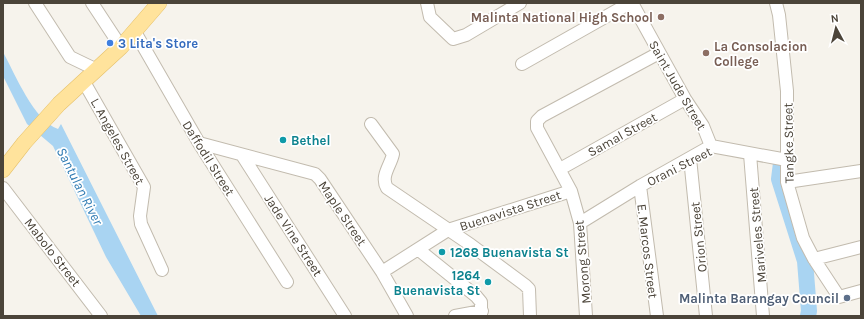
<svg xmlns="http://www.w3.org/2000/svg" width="864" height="319" font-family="Karla,sans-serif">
<rect width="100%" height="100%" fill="#f6f3ec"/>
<path fill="#a9d4f2" d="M3,52c12,22 31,69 55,77l3,-5 97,192h-17l-35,-59 -53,-111 -26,-22 -24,-48z"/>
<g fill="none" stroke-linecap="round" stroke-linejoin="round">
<path stroke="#a9d4f2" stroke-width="16" d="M781,163l-2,16 26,82 4,50 -1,5"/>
<defs>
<path id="minor" d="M35,3l35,54 27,13
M92,3l29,44
M427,3l3,14 23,22 13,-4 54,-32
M632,3l53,96 18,27 8,20
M776,3l3,12 8,76v91l16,56 11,21 25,38 22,-6
M135,32l64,111 88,139
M522,64l108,-61
M84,82l60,105 -4,29 1,8 21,46
M371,124l22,30c-2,11 -13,22 -6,34l84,57 54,40 4,4 1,27
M199,143l116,31 5,5 62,93 25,44
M750,154l13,162
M242,155l103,161
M690,158l16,158
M560,169l125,-70
M787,182l74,-11
M640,186l17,130
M3,188l98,128
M580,223l60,-37 71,-40 76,14
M419,250l57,46 5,6v14
M814,259l47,-12
M382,272l66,-42 123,-39
M455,316l27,-5
M586,316l-6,-93 -9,-32 -34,-63v-7l5,-5 117,-63"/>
<path id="major" d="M3,170l21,-27 35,-39 62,-57 38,-44"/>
</defs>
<use href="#minor" stroke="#c2bbae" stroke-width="14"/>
<use href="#major" stroke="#e6c16a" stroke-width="16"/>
<use href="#minor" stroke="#fff" stroke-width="12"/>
<use href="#major" stroke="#ffe39c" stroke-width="15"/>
</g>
<g fill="#8d6e63" stroke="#fff" stroke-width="1.5">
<circle cx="661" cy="17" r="4"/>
<circle cx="706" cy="53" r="4"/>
</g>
<circle fill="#3f7fe0" stroke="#fff" stroke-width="1.5" cx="110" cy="43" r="4"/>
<g fill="#0f9aa8" stroke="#fff" stroke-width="1.5">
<circle cx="283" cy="140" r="4"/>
<circle cx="442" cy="252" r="4"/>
<circle cx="488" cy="282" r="4"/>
</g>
<circle fill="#5c6f8a" stroke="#fff" stroke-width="1.5" cx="847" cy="298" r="4"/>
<g text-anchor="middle" stroke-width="3.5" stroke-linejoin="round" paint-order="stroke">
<g font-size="13" font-weight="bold" fill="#785e54" stroke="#fff" text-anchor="end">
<text x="653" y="22">Malinta National High School</text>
<text x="714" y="51" text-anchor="start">La Consolacion<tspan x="714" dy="15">College</tspan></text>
</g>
<g font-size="13" font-weight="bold" fill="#366cbe" stroke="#fff" text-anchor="start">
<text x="118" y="48">3 Lita's Store</text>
</g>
<g font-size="13" fill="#4b4439" stroke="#fff">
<text transform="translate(678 85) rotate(60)" y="5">Saint Jude Street</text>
<text transform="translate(622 134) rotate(-29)" y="5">Samal Street</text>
<text transform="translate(118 141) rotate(61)" y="5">L. Angeles Street</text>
<text transform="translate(788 143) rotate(-91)" y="5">Tangke Street</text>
<text transform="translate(209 158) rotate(58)" y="5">Daffodil Street</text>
<text transform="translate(679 166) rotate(-27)" y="5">Orani Street</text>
<text transform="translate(510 210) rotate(-18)" y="5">Buenavista Street</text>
<text transform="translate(343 213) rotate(56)" y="5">Maple Street</text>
<text transform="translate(294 235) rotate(57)" y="5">Jade Vine Street</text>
<text transform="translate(757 235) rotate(-95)" y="5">Mariveles Street</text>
<text transform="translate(698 237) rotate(-96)" y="5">Orion Street</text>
<text transform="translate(648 251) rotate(83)" y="5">E. Marcos Street</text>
<text transform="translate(53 252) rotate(52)" y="5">Mabolo Street</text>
<text transform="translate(582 262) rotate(-95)" y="5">Morong Street</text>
</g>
<g font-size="13" font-weight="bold" fill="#0d838f" stroke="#fff" text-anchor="start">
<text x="291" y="145">Bethel</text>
<text x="450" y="257">1268 Buenavista St</text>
<text x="480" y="280" text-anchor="end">1264<tspan x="480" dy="15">Buenavista St</tspan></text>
</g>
<g font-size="13" font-weight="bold" fill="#4e5e75" stroke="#fff" text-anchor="end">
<text x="839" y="303">Malinta Barangay Council</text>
</g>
<g font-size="14" font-style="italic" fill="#2e7ab2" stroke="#fff">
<text transform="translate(80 186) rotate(63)" y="5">Santulan River</text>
</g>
</g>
<rect width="864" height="319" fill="none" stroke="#4b4439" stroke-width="8"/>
<g transform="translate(836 28) rotate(353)" stroke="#ffffff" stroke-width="3" paint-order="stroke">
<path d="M0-3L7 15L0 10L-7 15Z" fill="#4b4439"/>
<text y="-6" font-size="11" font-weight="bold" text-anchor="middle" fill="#4b4439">N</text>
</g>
</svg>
